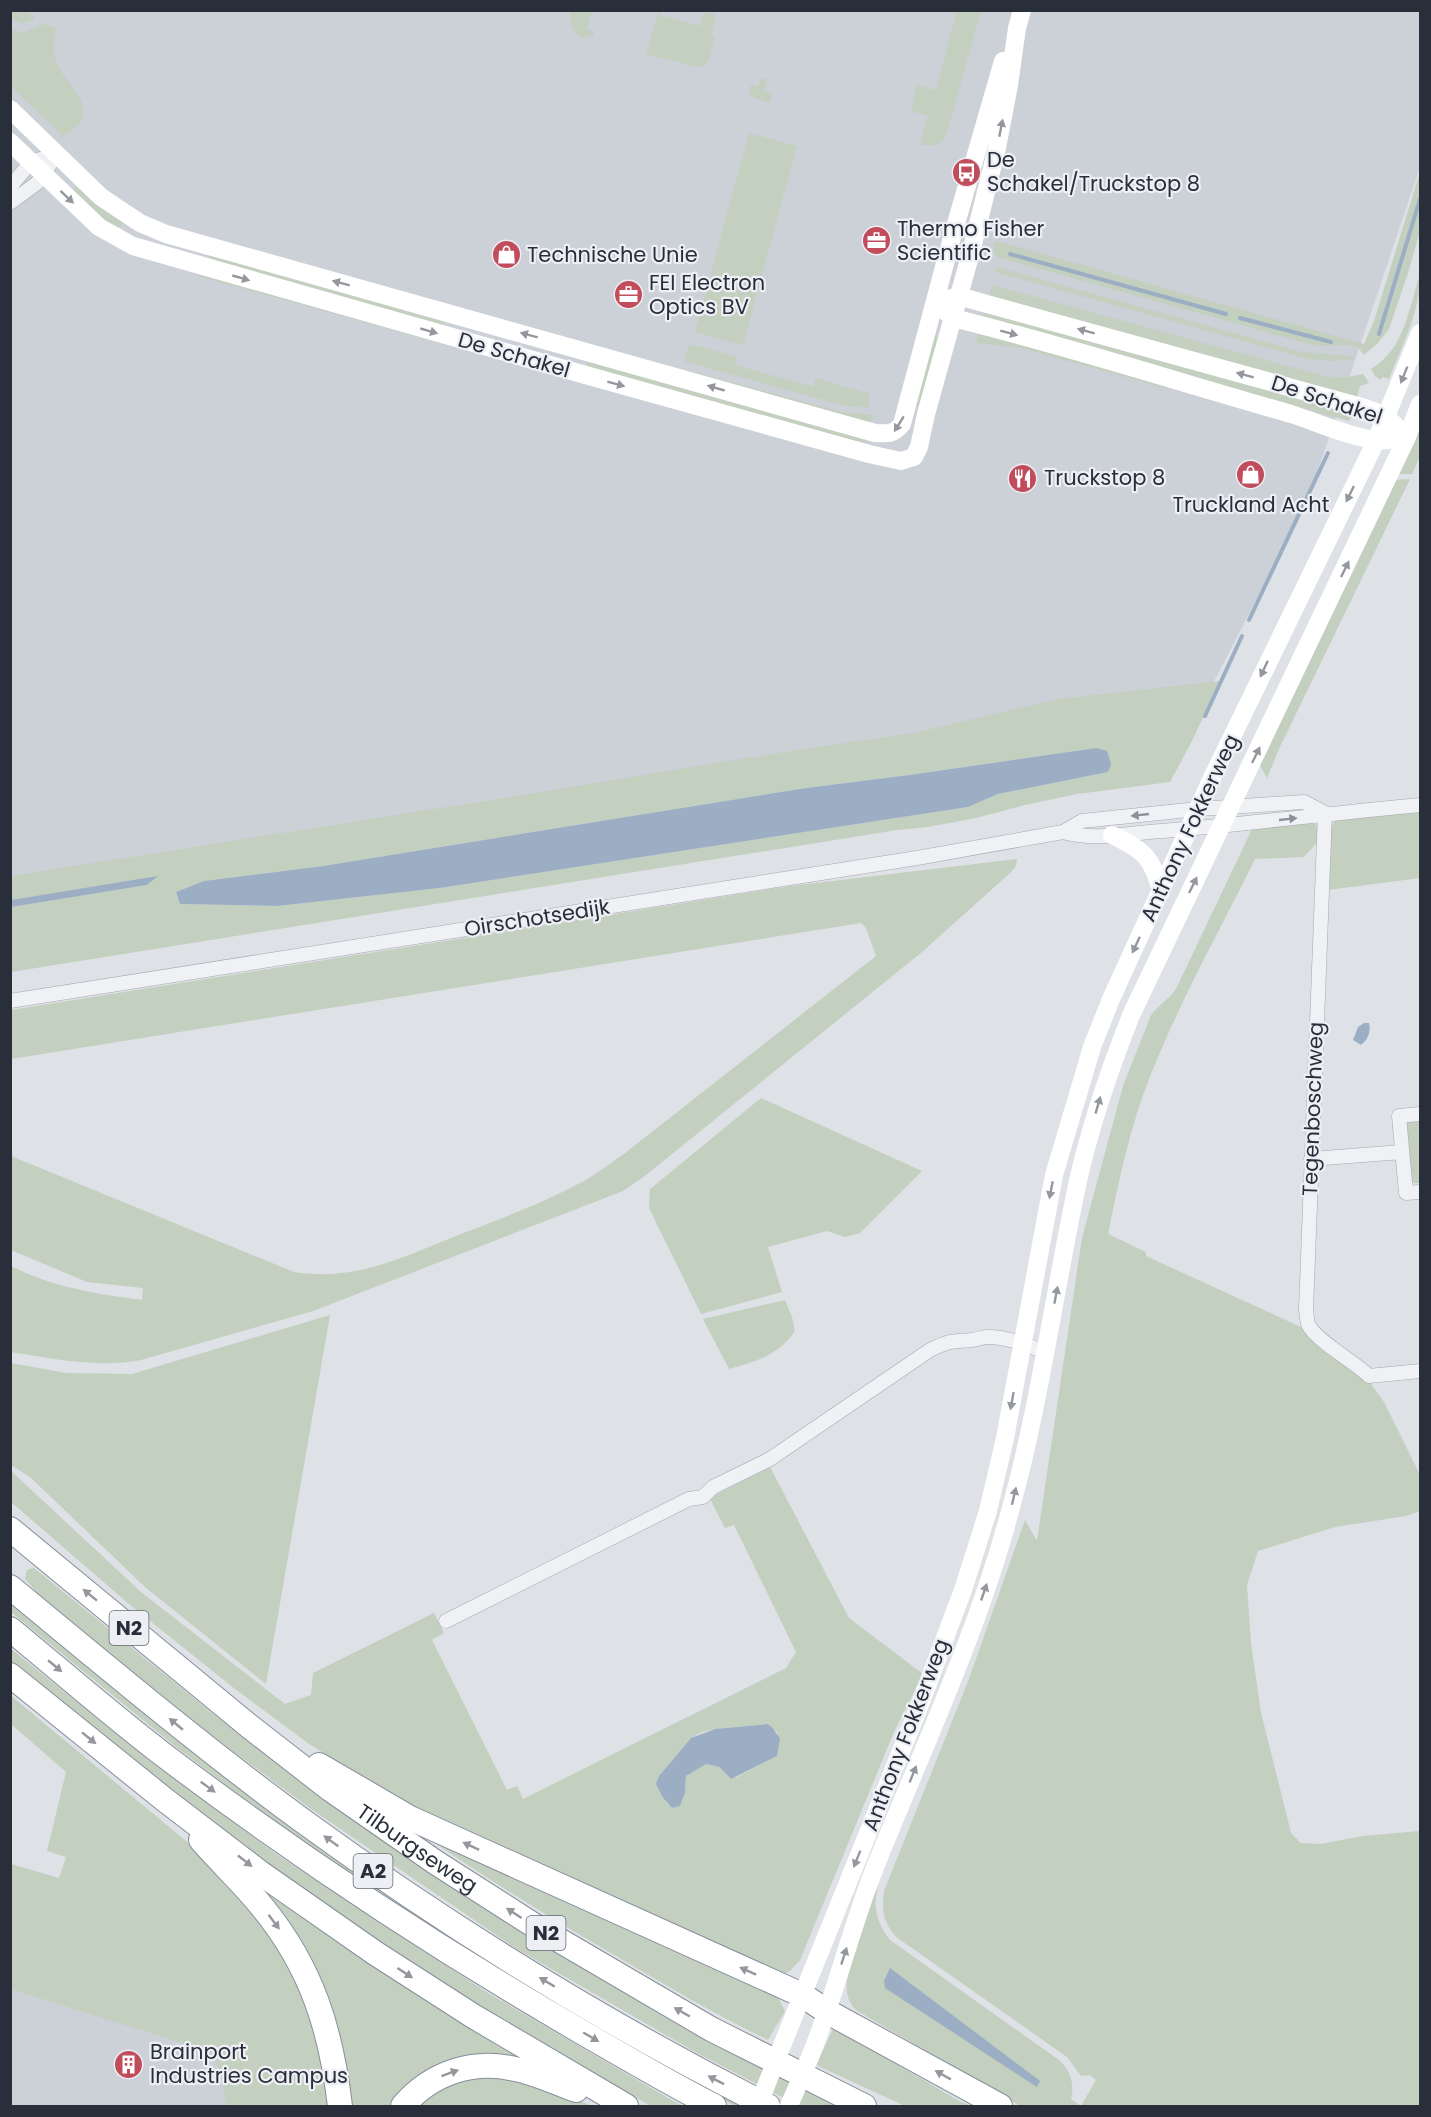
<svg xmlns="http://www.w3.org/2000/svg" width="1431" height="2117" font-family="Poppins,sans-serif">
<rect width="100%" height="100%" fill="#dee1e6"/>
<path fill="#ccd0d7" d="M11,11h1409v156l-112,333 -97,187 -1200,194z
M10,1985l207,64 13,57h-219z"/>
<path fill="#c3cfbf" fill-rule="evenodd" d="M11,10l18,1 -1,2 7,4 -3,3 -10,4 -11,-5z
M571,11h21l-6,18 8,3 -1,3 -10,3c-11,-7 -14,-14 -12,-27z
M653,11h7v4l40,11 4,-14 12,3 -5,20 4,1 -6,24 -4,5 -8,2 -51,-13 12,-40z
M957,11h24l-34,122c-6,12 -14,15 -27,11l8,-28 -17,-5 6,-26 19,5z
M44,24l12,4c-1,8 -3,16 -2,24 2,33 60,56 9,84l-52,-50v-57l11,4z
M761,78l6,2 -3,11 8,3 -3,9 -16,-6 -4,-5 2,-7 7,1z
M749,133l48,13 -54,199 -48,-13z
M1420,172v59l-12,42 -19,56 -11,14 -14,12 -5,-6 -8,-4 -28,1 -17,-3 -309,-86 -4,-6 1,-10h3l367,103 10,-23z
M79,185l44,37 -6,8 -18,-13 -27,-25z
M210,252l234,69 -2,5 -235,-63z
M997,267l305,85 49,4 5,3 -24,2 -24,-2 -313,-87z
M202,274l346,99 -350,-97z
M1420,274c1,36 -18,72 -31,105l-6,-2 -2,3 -6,-4 -4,-7c34,-20 38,-61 49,-95z
M992,285l332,91 18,2 21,-4 6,9 -9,3 -3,11 -368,-100z
M985,309l368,103 -4,9 -363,-101 -3,-1z
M979,331l191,57 -1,1 -148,-41 -43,-5 -2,-2z
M933,336l10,2 -19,69 -10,-2z
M695,345l42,12 -2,8 78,22 3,-9 54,16 -2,14 -27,-3 -157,-44 4,-14z
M587,360l280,76 -3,10 -277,-79z
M687,370l154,42 33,3 -4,9 -184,-51z
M1420,422v35l-8,17h-13z
M1410,479l-131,270 -12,29 -7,-13 135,-285z
M1220,681l-28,60 -22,41 -93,12 -52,11 -49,13 -48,9 -31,3 -886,142 -1,-65 137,-22 10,-8 -146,23v-24l525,-83 261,-43 117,-17 145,-34zM1096,748l12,24 -110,22 -30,13 -528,81 -164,18 -96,-2 -4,-12 29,-11 118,-15 483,-78 102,-13z
M1420,809v69l-92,12v-61l10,-11z
M1306,821l11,4 4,13 -17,19 -49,2c-35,71 -75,142 -104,215 -21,52 -32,106 -43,160l38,18v4l157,72 35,27 33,29 13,18 36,73v36l-14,5 -71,11 -77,24 -11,34 4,59 10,69 30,120 10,10 20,1 41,-8 58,-5v275h-400l-164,-96c-9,-9 -10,-19 -9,-31l27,-91 3,2c-4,19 1,35 13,50l169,120c11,10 16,23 12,39l10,7 15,-26 -6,-5 -9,1 -14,-19 -168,-118c-15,-13 -18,-28 -15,-48l85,-212 56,-159 12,21 45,-303 41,-152 28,-71c8,-10 18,-16 25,-26l77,-162z
M1017,859l-1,7 -6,7 -88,79 -276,223 -23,16 -310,120 -172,49c-44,8 -87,-1 -130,-8v-86c41,21 85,28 131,34l1,-12 -56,-6 -76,-32v-94l283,116c63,10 111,-16 167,-38 42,-16 84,-32 123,-53 14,-8 28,-19 41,-28l251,-197 -10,-28 -5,-5 -850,136v-49l780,-124z
M761,1098l161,73 -62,62 -15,4 -18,-6 -59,16 14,45 -81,22 -52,-106 1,-19z
M1420,1119v64h-6l-4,-3 -5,-56 1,-2z
M785,1300l7,17 3,14c-16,24 -40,31 -66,38l-26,-50z
M330,1315l-64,369 -121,-97 -115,-110 -19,-12v-102l55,10 66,1z
M770,1467l79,151 74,56 -29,58 -94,228 -9,10 -8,5 -329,-147 -74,-40 -71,-44 -74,-55 -106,-85 -118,-102 -1,-32 131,122 144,112 26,-9 2,-22 121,-60 10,20 -12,7 75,150 10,-4 6,13 263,-131 10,-16 -62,-127 -9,3 -14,-27v-4zM768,1724l9,8v24l-40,21h-9l-9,-10 -13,-3 -20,12 -1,17 -5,13 -8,2c-12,-11 -13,-16 -13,-32l32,-38 11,-6 13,-3z
M34,1568l178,145 111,83 384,244 128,66h-36l-102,-53 -180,-104 -206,-140 -115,-85 -155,-127 -16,-18 2,-9z
M10,1600l169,137 570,369h-14l-52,-26 -182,-104 -209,-141 -121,-92 -160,-131z
M10,1648l139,112 127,94 212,139 194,113h-31l-174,-98 -212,-143 -128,-98 -126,-105z
M10,1695l211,175 73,89 43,147h-110c-5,-18 -5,-46 -23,-56l-193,-61v-125l48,14 7,-21 -19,-6 19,-79 -55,-48z
M389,1811l377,176 13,12 6,12 -17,29c-48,-23 -94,-50 -140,-77 -82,-47 -162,-97 -239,-152z
M215,1851l335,224 -50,-12 -101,43h-54l-17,-91z
M834,2027l125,74 12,5h-66l-89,-41z
M471,2071l76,13 44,22h-182z"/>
<path fill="#9baec3" d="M1096,748l11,3 4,13 -3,8 -110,22 -30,13 -528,81 -163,18 -97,-2 -4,-12 28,-11 119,-15 483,-78 103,-13z
M158,876l-11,9 -136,22v-7z
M1364,1023h5c2,9 -1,17 -8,22l-8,-5 5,-13z
M768,1724l5,4 7,11 -3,17 -46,23 -12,-12 -13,-3 -20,12 -1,17 -5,13 -8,2 -9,-10 -7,-14 3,-8 32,-38 24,-9z
M890,1968l150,113 -3,6 -152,-99 -1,-7z"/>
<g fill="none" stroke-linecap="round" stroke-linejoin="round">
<path stroke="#9baec3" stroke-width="4" d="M1010,254l216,60
M1240,318l91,24
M1379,334l41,-135
M1249,620l79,-167
M1205,716l37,-80"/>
<defs>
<path id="street" d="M10,187l21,-25 26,-8
M10,203l27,-20 20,-29
M1325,813l-19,497c1,5 1,10 2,14 7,16 47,38 61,52l51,-5
M1063,832c31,9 67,1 99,-1 86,-7 172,-18 258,-26
M10,1001l907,-143 146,-26 19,-11 116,-12 106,-7 21,11
M1420,1114l-21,2 7,77 14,-1
M1311,1159l91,-7
M446,1621l243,-122 14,-2 10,-10 57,-28 160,-109c20,-10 21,-8 41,-10 5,0 9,-2 14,-3 20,-1 42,8 60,15"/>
<g id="highway">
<path id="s1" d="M10,1529l239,197 81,63 105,73 100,64 176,103 153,77"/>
<path d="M10,1587c97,80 192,160 293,234 147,107 303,203 465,285"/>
<path d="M10,1629c50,41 99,84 151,124 133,101 274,194 419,278 45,26 89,52 134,75"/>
<path d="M10,1675l155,125 94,72 116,81 98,63 153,90"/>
<path d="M319,1765l91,53 392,177 26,17 172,94"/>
<path d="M201,1840c20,23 43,44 62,68 49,60 68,122 77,198"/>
<path d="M403,2106c28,-33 70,-47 112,-37 21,4 41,14 61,21"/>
</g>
</defs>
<use href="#street" stroke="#a4a8af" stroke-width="15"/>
<use href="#highway" stroke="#868e9b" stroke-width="26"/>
<use href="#street" stroke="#f0f1f5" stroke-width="14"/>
<path stroke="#fff" stroke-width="18" d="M10,109l91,88 39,26 26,11 709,199c13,1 19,1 27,-9l49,-183 52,-180
M10,142l89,85 34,19 456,130 280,78 32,7 13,-4 5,-10 7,-33 44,-158 27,-108 12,-63 8,-57 5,-18
M949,299l9,-3 407,112 21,8 21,21
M944,310l9,8c114,28 225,64 338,96 26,8 72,29 97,26
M1112,835c31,15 41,22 49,57
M783,2043l136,-336 44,-117 25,-79 17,-73 49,-263 38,-128 19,-48 101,-221 164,-337 44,-108
M810,2057c25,-61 40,-126 64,-187 47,-118 102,-233 135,-355 31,-110 45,-223 69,-334 13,-58 32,-113 54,-168l275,-576 13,-33"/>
<use href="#highway" stroke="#fff" stroke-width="24"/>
<path stroke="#fff" stroke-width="18" d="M758,2106l25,-63
M789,2106l21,-49"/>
</g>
<defs><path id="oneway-solid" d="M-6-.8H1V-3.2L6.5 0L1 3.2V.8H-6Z" transform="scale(1.5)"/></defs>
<g fill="#94979d">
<use href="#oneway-solid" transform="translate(1001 128) rotate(-79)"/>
<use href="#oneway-solid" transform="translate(67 197) rotate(43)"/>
<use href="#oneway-solid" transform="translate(241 278) rotate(16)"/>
<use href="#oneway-solid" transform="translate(341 283) rotate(-165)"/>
<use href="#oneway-solid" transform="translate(429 331) rotate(16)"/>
<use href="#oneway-solid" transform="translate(1086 331) rotate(-165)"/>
<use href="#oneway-solid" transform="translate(1009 333) rotate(15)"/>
<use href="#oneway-solid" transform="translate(529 335) rotate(-165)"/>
<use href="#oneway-solid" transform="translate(1245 375) rotate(-165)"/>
<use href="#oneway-solid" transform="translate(1404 375) rotate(112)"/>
<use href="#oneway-solid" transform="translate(616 384) rotate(15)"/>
<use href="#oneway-solid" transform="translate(716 388) rotate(-164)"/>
<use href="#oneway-solid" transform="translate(899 424) rotate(122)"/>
<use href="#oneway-solid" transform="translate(1350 494) rotate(116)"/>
<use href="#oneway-solid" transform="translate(1345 569) rotate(-64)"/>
<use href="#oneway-solid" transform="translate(1264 669) rotate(115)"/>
<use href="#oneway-solid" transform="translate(1256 755) rotate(-64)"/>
<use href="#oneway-solid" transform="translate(1193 885) rotate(-64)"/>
<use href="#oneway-solid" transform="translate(1136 945) rotate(115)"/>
<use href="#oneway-solid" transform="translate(1098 1105) rotate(-74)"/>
<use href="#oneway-solid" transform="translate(1051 1190) rotate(101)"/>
<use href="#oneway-solid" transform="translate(1056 1295) rotate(-79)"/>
<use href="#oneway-solid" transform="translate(1012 1401) rotate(100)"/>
<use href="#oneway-solid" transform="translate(1014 1496) rotate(-77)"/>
<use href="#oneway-solid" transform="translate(984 1592) rotate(-71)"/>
<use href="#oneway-solid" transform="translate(90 1595) rotate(-141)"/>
<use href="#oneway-solid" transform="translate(55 1666) rotate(40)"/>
<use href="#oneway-solid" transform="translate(176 1724) rotate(-140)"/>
<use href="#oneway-solid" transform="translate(89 1738) rotate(39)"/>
<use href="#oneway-solid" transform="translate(913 1774) rotate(-68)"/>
<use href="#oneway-solid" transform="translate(208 1787) rotate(36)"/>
<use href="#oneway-solid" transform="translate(331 1841) rotate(-144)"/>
<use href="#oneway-solid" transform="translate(471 1846) rotate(-155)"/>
<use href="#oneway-solid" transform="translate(857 1859) rotate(112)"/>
<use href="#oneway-solid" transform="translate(245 1861) rotate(38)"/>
<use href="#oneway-solid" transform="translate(514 1913) rotate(-147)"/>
<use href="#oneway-solid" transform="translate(274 1922) rotate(53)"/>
<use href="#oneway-solid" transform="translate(844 1956) rotate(-72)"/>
<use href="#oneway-solid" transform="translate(748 1971) rotate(-156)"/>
<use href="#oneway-solid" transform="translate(405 1973) rotate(33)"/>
<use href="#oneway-solid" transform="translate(547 1982) rotate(-149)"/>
<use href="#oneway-solid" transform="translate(682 2012) rotate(-150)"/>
<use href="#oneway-solid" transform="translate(591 2037) rotate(30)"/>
<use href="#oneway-solid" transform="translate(450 2073) rotate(-20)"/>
<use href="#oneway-solid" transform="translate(943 2075) rotate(-151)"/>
<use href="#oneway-solid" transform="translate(716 2080) rotate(-153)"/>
</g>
<g fill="#8c9098">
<use href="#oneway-solid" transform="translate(1140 815) rotate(174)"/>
<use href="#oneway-solid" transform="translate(1288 819) rotate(-6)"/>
</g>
<defs>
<symbol id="bus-disc" viewBox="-11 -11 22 22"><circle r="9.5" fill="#c14c5b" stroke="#edeff4"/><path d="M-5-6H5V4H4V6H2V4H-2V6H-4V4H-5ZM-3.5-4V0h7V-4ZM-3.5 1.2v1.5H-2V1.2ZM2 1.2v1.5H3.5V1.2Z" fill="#fff"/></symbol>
<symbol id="office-disc" viewBox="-11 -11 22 22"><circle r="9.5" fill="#c14c5b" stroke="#edeff4"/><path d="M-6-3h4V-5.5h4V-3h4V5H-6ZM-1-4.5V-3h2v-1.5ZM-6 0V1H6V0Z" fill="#fff"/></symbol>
<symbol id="shop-disc" viewBox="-11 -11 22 22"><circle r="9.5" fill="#c14c5b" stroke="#edeff4"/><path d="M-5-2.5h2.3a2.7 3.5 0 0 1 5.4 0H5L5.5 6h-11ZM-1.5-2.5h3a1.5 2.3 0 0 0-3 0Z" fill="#fff"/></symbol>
<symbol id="restaurant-disc" viewBox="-11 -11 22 22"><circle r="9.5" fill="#c14c5b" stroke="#edeff4"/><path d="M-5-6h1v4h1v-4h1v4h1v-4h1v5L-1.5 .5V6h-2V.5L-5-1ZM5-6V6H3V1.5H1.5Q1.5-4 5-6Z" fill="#fff"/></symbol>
<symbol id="building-disc" viewBox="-11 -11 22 22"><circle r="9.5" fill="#c14c5b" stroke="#edeff4"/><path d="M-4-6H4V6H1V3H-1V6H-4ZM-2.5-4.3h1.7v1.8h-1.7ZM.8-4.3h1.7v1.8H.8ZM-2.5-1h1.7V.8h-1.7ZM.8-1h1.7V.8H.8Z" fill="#fff"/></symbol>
</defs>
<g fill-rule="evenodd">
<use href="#bus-disc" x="950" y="156" width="33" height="33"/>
<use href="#office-disc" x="860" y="224" width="33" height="33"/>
<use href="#shop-disc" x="490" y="238" width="33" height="33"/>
<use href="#office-disc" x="612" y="278" width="33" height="33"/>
<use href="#shop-disc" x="1234" y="458" width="33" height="33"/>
<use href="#restaurant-disc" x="1006" y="462" width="33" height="33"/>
<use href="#building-disc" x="112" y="2048" width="33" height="33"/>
</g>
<g text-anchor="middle" stroke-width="4.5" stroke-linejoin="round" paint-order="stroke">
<g fill="#edeff4" stroke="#636972" stroke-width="1.5">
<rect x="109.5" y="1611" width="39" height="34" rx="4.5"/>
<rect x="353.5" y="1854" width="39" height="34" rx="4.5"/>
<rect x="526.5" y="1916" width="39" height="34" rx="4.5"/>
</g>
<g font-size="20" font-weight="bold" fill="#282f3b">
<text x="129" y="1635">N2</text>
<text x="373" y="1878">A2</text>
<text x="546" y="1940">N2</text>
</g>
<g font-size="21" fill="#282f3b" stroke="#edeff4" text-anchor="start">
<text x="987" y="167">De<tspan x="987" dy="24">Schakel/Truckstop 8</tspan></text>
<text x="897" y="236">Thermo Fisher<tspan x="897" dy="24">Scientific</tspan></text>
<text x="527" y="262">Technische Unie</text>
<text x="649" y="290">FEI Electron<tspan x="649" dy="24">Optics BV</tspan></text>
<text x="1044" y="485">Truckstop 8</text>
<text x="1251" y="512" text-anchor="middle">Truckland Acht</text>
<text x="150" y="2059">Brainport<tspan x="150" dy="24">Industries Campus</tspan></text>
</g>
<g font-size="21" fill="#282f3b" stroke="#edeff4">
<text transform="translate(514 355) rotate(16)" y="7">De Schakel</text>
<text transform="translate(1327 400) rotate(18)" y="7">De Schakel</text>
<text transform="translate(1190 828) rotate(-65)" y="7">Anthony Fokkerweg</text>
<text transform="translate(537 918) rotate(-9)" y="7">Oirschotsedijk</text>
<text transform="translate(1313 1109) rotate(-88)" y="7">Tegenboschweg</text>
<text transform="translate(906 1735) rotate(-69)" y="7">Anthony Fokkerweg</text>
<text dy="7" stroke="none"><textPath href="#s1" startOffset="518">Tilburgseweg</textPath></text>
</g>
</g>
<rect width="1431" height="2117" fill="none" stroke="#282f3b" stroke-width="24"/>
</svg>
